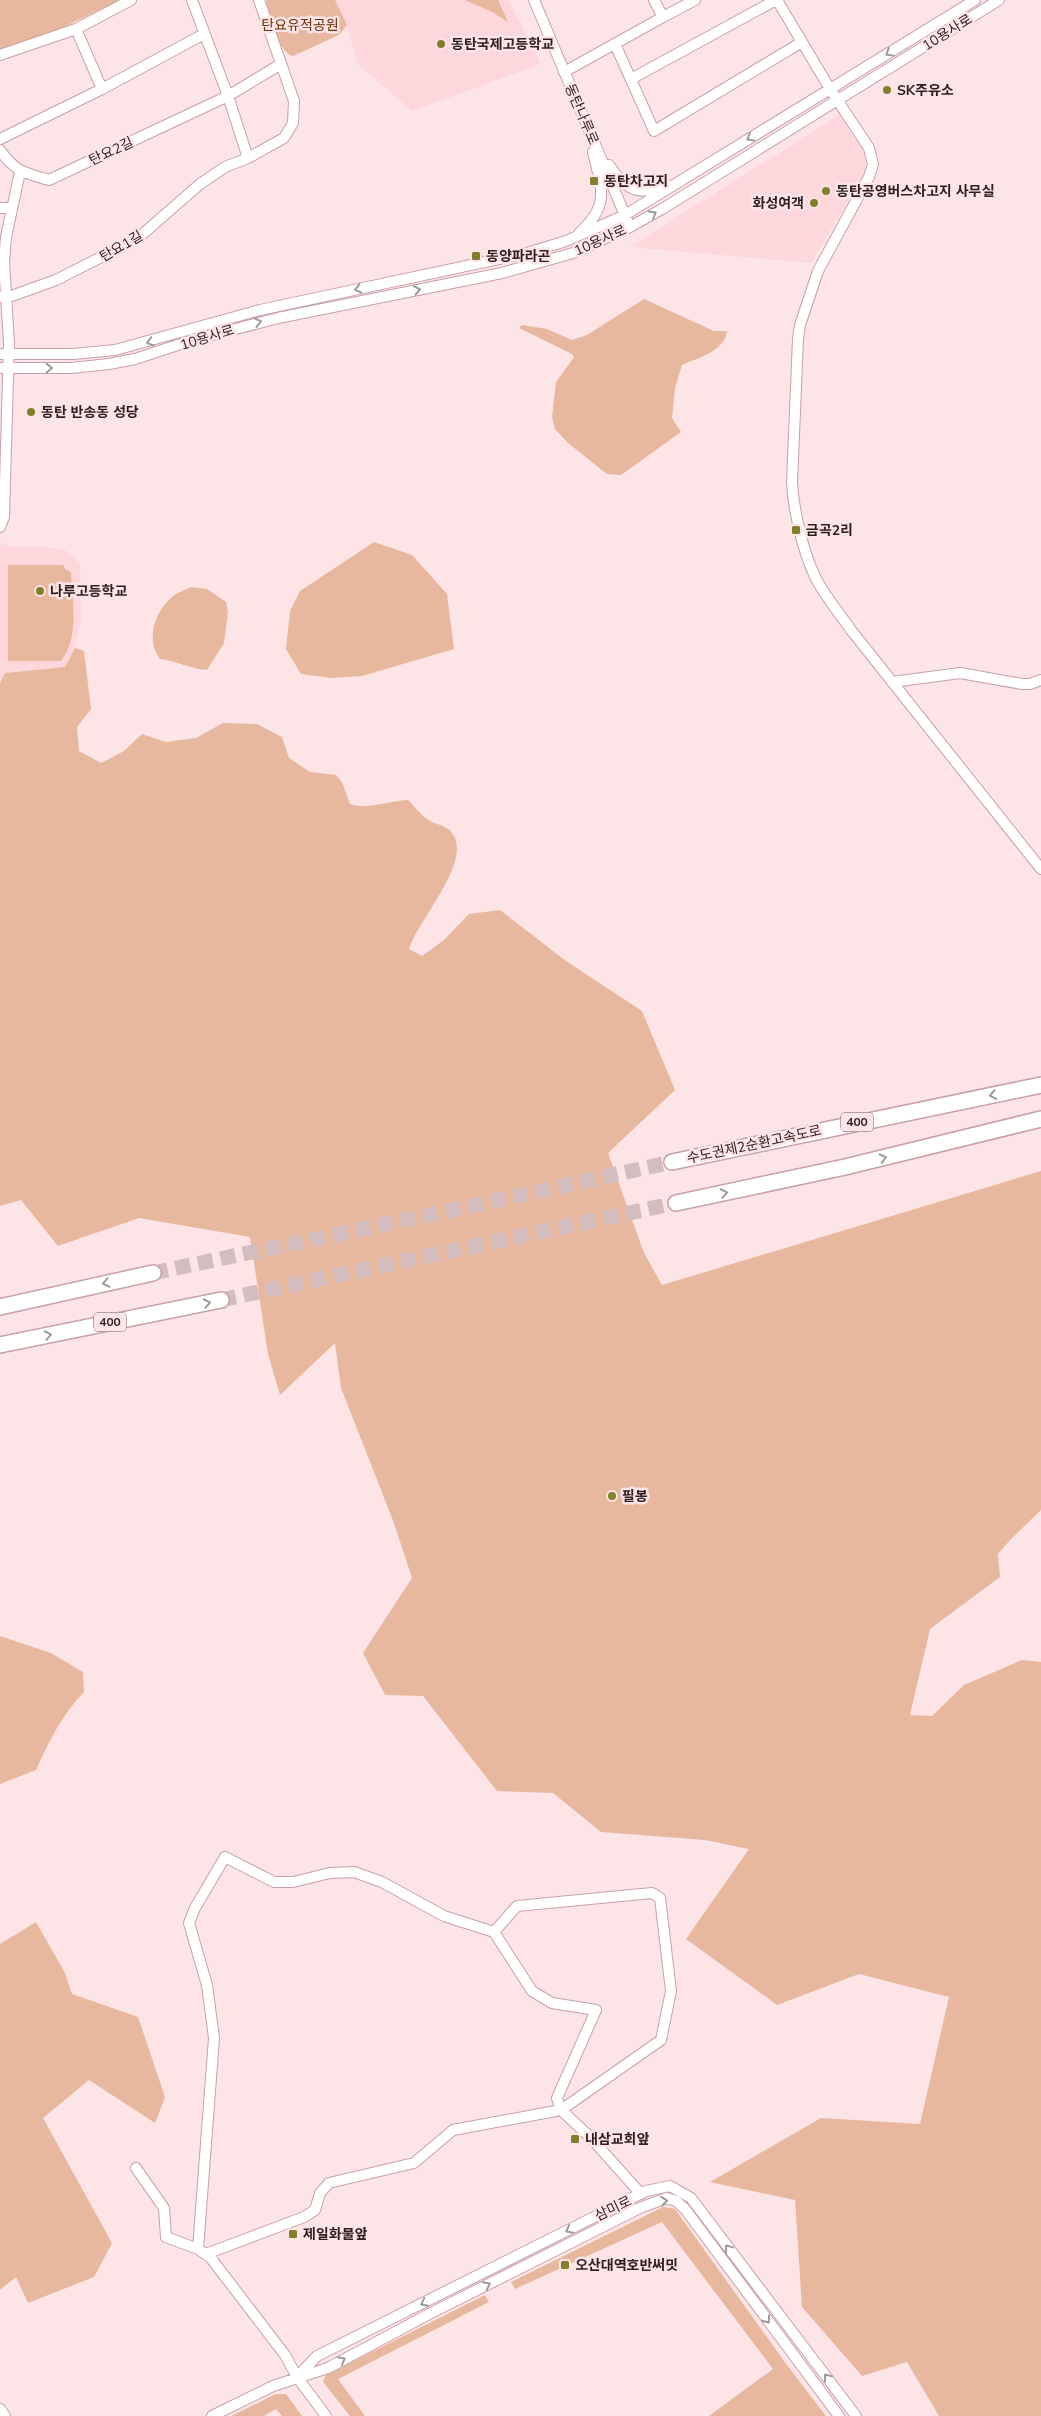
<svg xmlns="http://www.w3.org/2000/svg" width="1041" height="2416" font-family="'Nunito Sans','Noto Sans KR',sans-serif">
<rect width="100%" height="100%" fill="#fde4e7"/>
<path fill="#fed7dc" d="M335,0h174l32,64 -129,47 -55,-48 -10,-38z
M839,115l26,39v19l-54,90 -181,-16z
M0,543l12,4h35l18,3 15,13 1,56 -6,29 -10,19 -60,6 -5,10z"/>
<path fill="#e8b89e" d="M0,0h120l-75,36 -45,16z
M266,0h69l12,25 -8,10 -46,21c-15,-3 -23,-41 -27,-56z
M465,0h33l10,22 -16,-10z
M644,299l70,32h13c-2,20 -29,27 -45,34l-7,23 -3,30 9,14 -60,43 -14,-1 -39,-31 -13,-14 -3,-12 4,-35 18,-25 -2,-3 -53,-26 3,-3 25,4 25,11 15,-5z
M374,542l38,13 35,39 7,55 -92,27 -31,2 -30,-4 -15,-25 4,-38 10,-20z
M8,565h55l3,5 5,2c1,30 9,64 -10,89h-53z
M191,587l16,2 19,13 2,10 -4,31 -17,27c-17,-1 -30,-9 -47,-11 -15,-20 -5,-48 13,-63 5,-4 13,-6 18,-9z
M75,648l9,3 7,58 -14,18 2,24 22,12 23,-12 18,-17 24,8 30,-4 27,-15 34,1 25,13 7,21 21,14 26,3 6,7 8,22c19,6 37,-3 58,-4 6,6 12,14 19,19 10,7 22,5 28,19 12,30 -36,81 -46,111l13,7 22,-16 25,-26 31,-4 66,51 76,50 33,79 -67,63 36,100 18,32 379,-114v339l-30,29 -13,15 2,23 -70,52 -20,86 22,1 32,-31 58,-25 19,2v754h-102l-32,-54 -45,14 -60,-69 -7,-107 -85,-18 111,-64 99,6 29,-127 -90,-23 -82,31 -91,-66 63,-90 -44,-9 -104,-8 -48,-39 -56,-2 -74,-95 -38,-1 -22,-42 49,-75 -18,-55 -53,-135 -6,-45 -55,52 -12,-41 -18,-117 -111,-19 -81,28 -37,-46 -21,6v-523l5,-10 60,-6z
M0,1636l51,17 32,19 1,20c-22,23 -35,49 -48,78l-36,14z
M36,1922l29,51 7,21 66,23 27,80 -10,26 -66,-43 -46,38 69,125 -18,34 -66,26 -12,-26 -16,13v-346z
M663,2207l12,2 109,152 42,55h-117l64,-47 -111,-147 -147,67 -4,-7z
M485,2295l4,7 -151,77 27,37h-15l-27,-34 3,-7z
M276,2394h10l16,22h-20l-6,-7 -12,7h-33z"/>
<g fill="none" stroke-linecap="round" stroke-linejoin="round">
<path stroke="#d3bdbf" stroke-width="15" stroke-dasharray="15 8" stroke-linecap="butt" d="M153,1273l318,-67 201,-44
M221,1300l455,-97"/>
<defs>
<path id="minor" d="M192,0l36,96 20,62
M534,0l93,220
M654,0l9,17 32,-17
M777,0l53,89 39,59 4,16 -4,13 -51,94 -18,54 -2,14 -6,144c2,31 13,80 30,106 9,14 19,27 29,41l190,239
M76,29l26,60
M615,44l39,87 148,-89
M0,55l76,-26 55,-29
M564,72l99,-55
M631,79l145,-79
M0,139l102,-50 102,-55
M0,150c15,22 25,23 49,30l179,-84 53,-32
M609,165c16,24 29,33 57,19
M0,208h12
M579,233c31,-27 23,-44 14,-81
M0,297l6,1 50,-18 81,-41 63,-55 25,-17 23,-9 36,-20 9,-15 1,-22 -35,-101
M0,354h73l42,-4 145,-40 267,-57 39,-12 59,-26 350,-215
M0,368h71l38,-4 26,-5 58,-19 85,-22 224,-45 71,-20 57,-26 32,-18 337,-209
M0,527l4,-10 5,-174 -5,-81 2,-25 14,-65
M892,682l68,-9 62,11h8l11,-4
M494,1932l38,59 20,12 44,7 -39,88 4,12 29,27 51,57
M136,2168l28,40 2,29 32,12 12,8 75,98 12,22 29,39
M198,2249l16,-211 -7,-53 -18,-62 6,-15 30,-51 49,25h19l37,-9 24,-1 28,10 62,34 50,16 23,-26 135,-13 8,5 11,93 -10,49 -100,70 -108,20 -39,33 -85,20 -9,10 -5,17 -11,7 -98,37
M298,2376l19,-20 329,-165 24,-5 21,12 165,218
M0,2409l5,7
M212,2416l61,-30 55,-18 103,-55 211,-106 25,-9 9,3 9,8 154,207"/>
<path id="highway" d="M672,1162l369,-77
M676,1203l169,-36 196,-48
M0,1307l153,-34
M0,1345l221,-45"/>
</defs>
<use href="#minor" stroke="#c7a1a6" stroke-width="12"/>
<use href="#highway" stroke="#c7a1a6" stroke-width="18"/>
<use href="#minor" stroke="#fff" stroke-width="10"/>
<use href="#highway" stroke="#fff" stroke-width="15"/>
</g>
<defs><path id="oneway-chevron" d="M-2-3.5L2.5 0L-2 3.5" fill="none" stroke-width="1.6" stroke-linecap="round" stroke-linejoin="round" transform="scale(1.25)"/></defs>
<g stroke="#a09a9b">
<use href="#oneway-chevron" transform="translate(889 53) rotate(148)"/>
<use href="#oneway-chevron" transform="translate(750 138) rotate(149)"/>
<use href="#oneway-chevron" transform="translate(653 214) rotate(-30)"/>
<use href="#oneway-chevron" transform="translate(358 289) rotate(168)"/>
<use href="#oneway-chevron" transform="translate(417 290) rotate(-11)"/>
<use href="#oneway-chevron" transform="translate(258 322) rotate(-14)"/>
<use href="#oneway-chevron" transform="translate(150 342) rotate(164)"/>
<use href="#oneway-chevron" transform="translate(49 368) rotate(-1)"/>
<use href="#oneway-chevron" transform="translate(993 1095) rotate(169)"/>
<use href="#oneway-chevron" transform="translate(883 1158) rotate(-14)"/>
<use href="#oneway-chevron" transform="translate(724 1193) rotate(-12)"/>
<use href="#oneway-chevron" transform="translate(106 1283) rotate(168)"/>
<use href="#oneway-chevron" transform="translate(207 1303) rotate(-12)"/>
<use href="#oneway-chevron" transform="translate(48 1335) rotate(-12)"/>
<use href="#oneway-chevron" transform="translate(664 2201) rotate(-6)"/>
<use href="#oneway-chevron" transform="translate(569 2230) rotate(152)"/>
<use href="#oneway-chevron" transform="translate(728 2248) rotate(-127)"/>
<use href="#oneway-chevron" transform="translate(487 2285) rotate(-27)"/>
<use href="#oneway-chevron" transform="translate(424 2303) rotate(153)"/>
<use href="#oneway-chevron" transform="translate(767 2320) rotate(53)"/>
<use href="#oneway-chevron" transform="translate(342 2360) rotate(-28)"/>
<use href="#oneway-chevron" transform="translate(827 2377) rotate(-127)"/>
</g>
<g fill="#7f8029" stroke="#fde4e7" stroke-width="2">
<circle cx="441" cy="44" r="5"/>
<circle cx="887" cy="90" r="5"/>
<rect x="589" y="176" width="10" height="10" rx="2.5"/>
<circle cx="826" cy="191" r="5"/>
<circle cx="814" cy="203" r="5"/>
<rect x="471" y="251" width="10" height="10" rx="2.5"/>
<circle cx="31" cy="412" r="5"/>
<rect x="791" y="525" width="10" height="10" rx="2.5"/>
<circle cx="40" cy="591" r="5"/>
<circle cx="612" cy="1496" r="5"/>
<rect x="570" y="2134" width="10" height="10" rx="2.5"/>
<rect x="288" y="2229" width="10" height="10" rx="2.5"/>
<rect x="560" y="2260" width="10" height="10" rx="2.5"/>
</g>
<g text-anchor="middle" stroke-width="5" stroke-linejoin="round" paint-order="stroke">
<g fill="#fde4e7" stroke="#6b5a5c" stroke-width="1">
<rect x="841" y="1112.5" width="32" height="19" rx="4"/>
<rect x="94" y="1312.5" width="32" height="19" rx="4"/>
</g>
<g font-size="12" font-weight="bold" fill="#2d1f21">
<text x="857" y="1126">400</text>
<text x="110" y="1326">400</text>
</g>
<g font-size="14" fill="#6c3005" stroke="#fde4e7">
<text x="300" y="30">탄요유적공원</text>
</g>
<g font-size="14" fill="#2d1f21" stroke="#fde4e7">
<text transform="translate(947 32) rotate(-32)" y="5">10용사로</text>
<text transform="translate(582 114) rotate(67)" y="5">동탄나루로</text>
<text transform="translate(111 151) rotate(-25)" y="5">탄요2길</text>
<text transform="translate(600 240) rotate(-24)" y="5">10용사로</text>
<text transform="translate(121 246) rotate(-30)" y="5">탄요1길</text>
<text transform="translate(207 337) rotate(-17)" y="5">10용사로</text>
<text transform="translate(754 1144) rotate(-12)" y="5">수도권제2순환고속도로</text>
<text transform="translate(613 2208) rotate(-26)" y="5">삼미로</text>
</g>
<g font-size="14" font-weight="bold" fill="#2d1f21" stroke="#fde4e7" text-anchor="start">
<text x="451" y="49">동탄국제고등학교</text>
<text x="897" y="95">SK주유소</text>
<text x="604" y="186">동탄차고지</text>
<text x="836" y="196">동탄공영버스차고지 사무실</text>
<text x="804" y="208" text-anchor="end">화성여객</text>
<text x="486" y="261">동양파라곤</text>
<text x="41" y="417">동탄 반송동 성당</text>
<text x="806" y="535">금곡2리</text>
<text x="50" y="596">나루고등학교</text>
<text x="622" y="1501">필봉</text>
<text x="585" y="2144">내삼교회앞</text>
<text x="303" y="2239">제일화물앞</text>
<text x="575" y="2270">오산대역호반써밋</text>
</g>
</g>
</svg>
